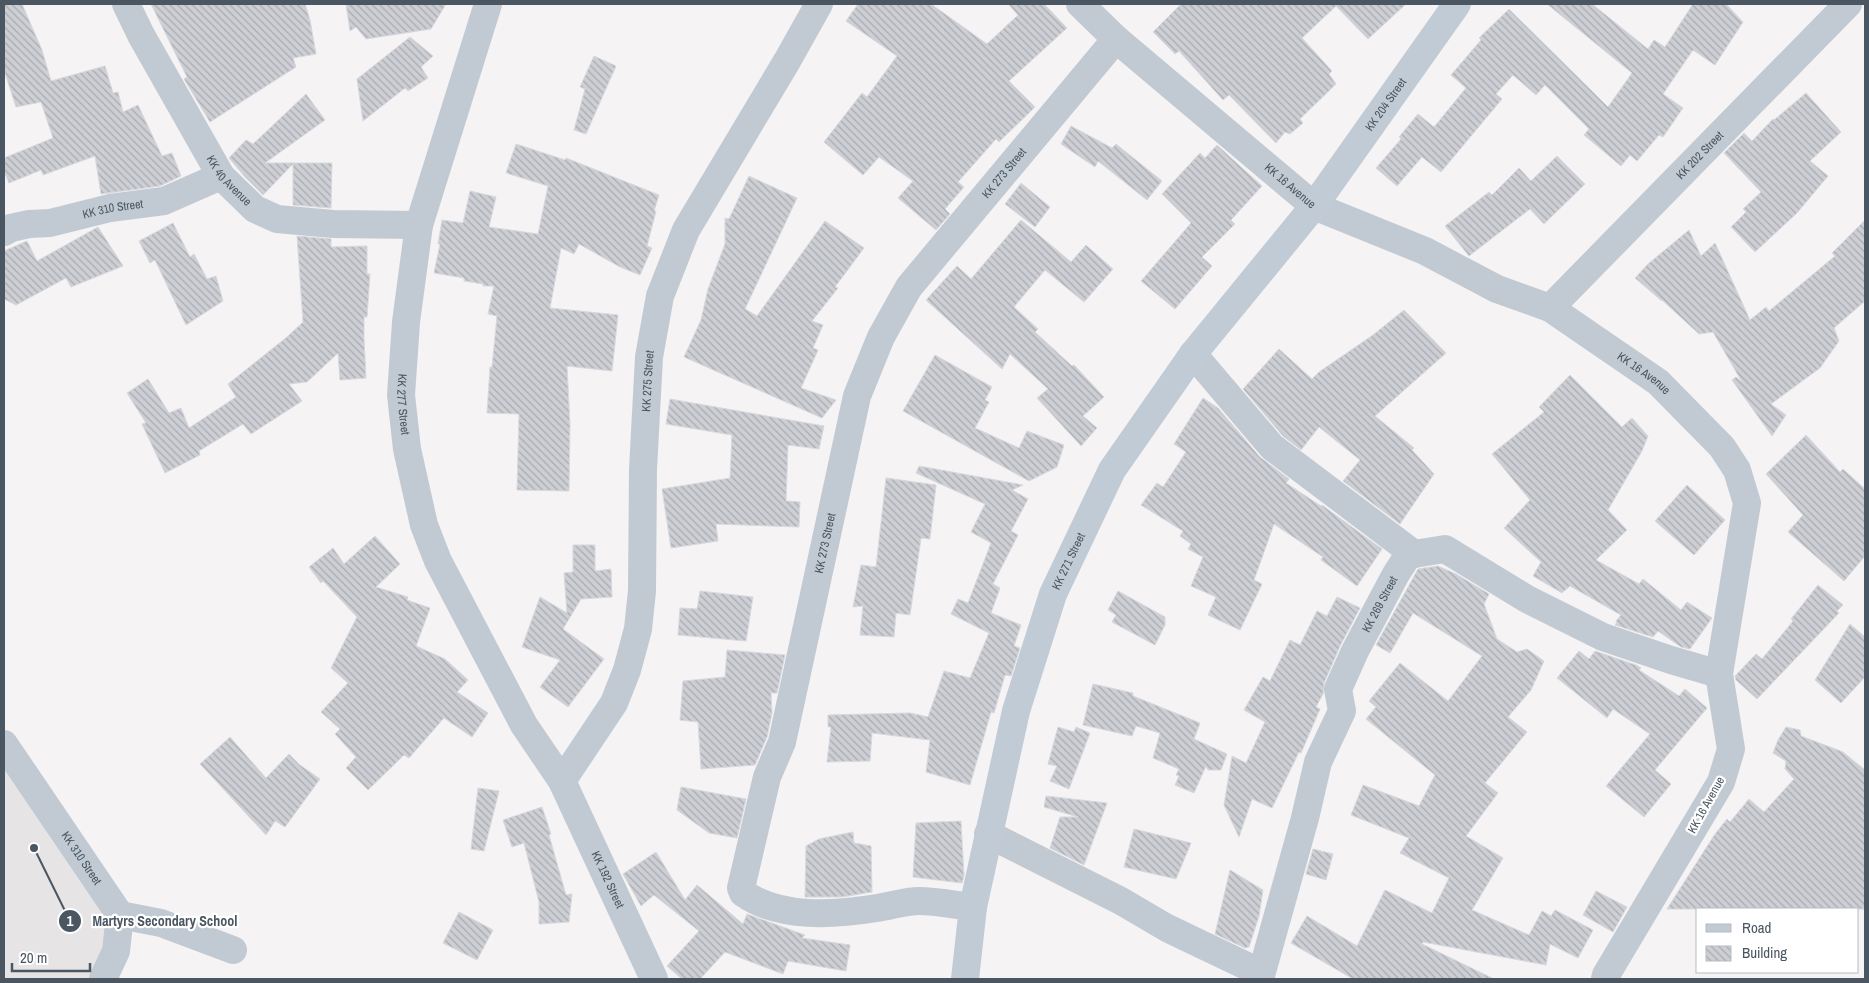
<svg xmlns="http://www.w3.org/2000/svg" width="1869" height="983" font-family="'Archivo Narrow',sans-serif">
<defs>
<pattern id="building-back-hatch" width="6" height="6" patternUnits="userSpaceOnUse" patternTransform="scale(1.25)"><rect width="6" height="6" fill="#cdcfd5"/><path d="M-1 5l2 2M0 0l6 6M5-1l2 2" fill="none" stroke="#a8abb0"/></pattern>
</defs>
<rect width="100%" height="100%" fill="#f5f3f3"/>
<path fill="#e6e4e5" d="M4,759l108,164 -23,56h-85z"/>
<path fill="url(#building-back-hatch)" stroke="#d7d9de" d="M4,4h18l20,46 9,31 54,-15 8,27 5,-1 5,20 15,-7 24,51 10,-3 9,23 -21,10 -59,8 -6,-38 -52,19 -2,-5 -32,13 -5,-12v-13l49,-20 -12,-36 -25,5 -12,-37z
M151,4h154l5,16 6,34 -23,4 3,9 -86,55 -26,-43 3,-2z
M346,4h100l-15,25 -65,10 -10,-12 -6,4z
M858,4h73l56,40 31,-29 -10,-11h36l23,24 -58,53 26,26 -36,35 -3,-3 -38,43 6,5 -19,22 5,5 -14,16 -38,-32 15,-17 -34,-24 -16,18 -39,-33 38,-49 5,4 30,-41 -51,-35z
M1181,4h225l-38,35 -32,-33 -34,32 30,33 -3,3 7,10 -36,35 3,4 -13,11 -5,-2 -9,11 -47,-48 -6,5 -44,-49 -4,3 -22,-22z
M1547,4h45l56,45 6,-9 11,7 28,-43h33l17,18 -28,43 -22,-15 -30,44 20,14 -20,29 -4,-2 -22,26 -7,-6 -9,11 -37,-31 5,-6 -44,-44 -9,10 -23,-20 -17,19 6,5 -61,73 -19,-15 -25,29 -21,-18 25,-29 -2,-2 19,-23 16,13 32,-39 -15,-13 30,-35 -2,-2 30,-29 99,98 24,-34z
M410,37l23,19 -12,11 7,11 -20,13 -3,-3 -42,33 -6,-42z
M594,56l22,10 -30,68 -12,-4 11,-41 -5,-2z
M1806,93l35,39 -31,29 18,15 -31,37 -42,39 -24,-25 15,-15 -3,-3 18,-17 -37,-39 20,-20 8,8 21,-22 1,1z
M306,94l19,26 -60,43h67l-1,45 -38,-3v-41l-30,31 -18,-18 -16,-19 17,-18 7,4z
M1071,126l41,22 4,-4 46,37 -15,19 -49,-39 -3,6 -34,-23z
M516,144l49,16 1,-2 93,37 -5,16h2l-9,35 5,2 -12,27 -20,-8 -41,-23 -5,10 -13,-6 -11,60 68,7 -6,56 -45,-5 3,58 -1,67 -52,-1 2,-76 -32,-1 3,-46h2l5,-51 -9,-2 6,-28h-11v-2l-19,-3v-3l-30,-5 6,-29h-2l4,-24 21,3 7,-32 26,6 -7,30 49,7 10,-48 -42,-13z
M1217,145l45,41 -31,34 4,4 -33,33 10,9 -37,43 -34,-28 50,-58 -29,-29 38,-41 5,5z
M1557,156l28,28 -41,40 -14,-15 -61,47 -24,-30 44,-34 3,3 27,-27 12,13z
M749,176l48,22 -52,111 12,7 68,-95 39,27 -29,39 3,1 -26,33 11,4 -10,23 5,2 -17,38 35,12 -14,18 -138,-61 17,-37 7,-31 17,-45v-26l4,1z
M1021,183l29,24 -15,20 -30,-23z
M1021,220l50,42 15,-17 27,24 -29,33 -39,-32 -31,37 24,22 -3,3 37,34 2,-1 30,32 -21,19 14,12 -16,18 -44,-48 11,-9 -38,-35 -8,15 -76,-69 31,-34 14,13z
M1865,220v81l-31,27 5,13 -19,27 -49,36 15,11 -14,21 -40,-56 4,-3 6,5 -29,-50 -14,2 -37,-34v1l-27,-23 13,-14 41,-34 12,26 14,-13 35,77 16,-13 3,4 66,-55 -3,-3z
M173,223l17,34 4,-3 13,25 9,-3 7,25 -37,24 -31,-65 -5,3 -11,-22z
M98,227l25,39 -52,21 -5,-9 -50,27 -12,-6v-48l23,-10 10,20z
M297,236l34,3v8l36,-1v28h3l-3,43h-3v22l2,39 -26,2 -2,-27 -31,29 -18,2 13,17 -51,33 -8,-10 -44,27 1,4 -35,18 -23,-49 4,-1 -19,-30 21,-14 21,34 12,-5 8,20 47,-31 -8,-13 59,-47 16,-15z
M1404,310l42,43 -71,63 39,32 -2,2 22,24 -34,50 -57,-43 17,-21 -41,-33 -18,23 -18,-14 -40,-47 36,-40 33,30 7,-7 54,-37z
M935,355l57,32 -7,13 4,2 -14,26 44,20 8,-17 37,14 -7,22 -28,14 -126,-70z
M1570,375l52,52 10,-9 16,18 -6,15 -34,59 19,20 -31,30 43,24 4,-5 38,31 6,-8 25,16 -22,31 -9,-2 -23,-16 -5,6 -38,-12 2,-3 -1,-1 5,-6 -51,-29 -8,7 -29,-17 8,-14 -37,-34 26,-28 -38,-46 52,-42 -5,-5z
M1203,398l15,10 42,49 29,22 -3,4 35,23 1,-1 60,44 -25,37 -36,-26 2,-3 -49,-33 -20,56 8,4 -22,46 -32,-15 8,-18 -25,-11 12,-29 -15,-8 3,-5 -11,-8 3,-5 -42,-26 16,-22 6,4 23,-35 -12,-8z
M670,399l154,27 -5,23 -31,-4 -2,56 14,1 -1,25 -83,-3 2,17 -47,7 -9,-59 68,-11 2,-43 -66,-11z
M1806,435l34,37 3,-3 22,20v67l-21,25 -56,-49 15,-17 -37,-41z
M919,466l104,19 -11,5 16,9 -17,32 7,4 -25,49 7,4 -9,25 30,12 -7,21 6,2 -9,28 -6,-1 -11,38 -3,-1 -21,73 -44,-13 4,-32 -58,-7 -2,28 -43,1 4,-35h-3v-12l82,-2 18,4 16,-46 26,7 19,-45 -38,-19 7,-15 10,4 23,-60 -20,-11 14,-28 -69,-31z
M886,478l50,7 -6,54 -9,-1 -11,77 -14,-2 -2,24 -34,-2 3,-29 -10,1 8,-42 15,2z
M1687,485l38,35 -31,35 -39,-34z
M375,536l25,28 -24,23 32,10 -1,3 23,8 -14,38 29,13 23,21 -11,12 31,21 -16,24 -28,-19 -35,40 -5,-3 -36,35 -22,-22 10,-11 -21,-23 5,-5 -19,-17 27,-29 -17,-15 26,-51 -34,-36 -2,2 -12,-16 24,-19 11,16z
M573,545h22v26l16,-2 1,28 -31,2 -18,30 41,30 -36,48 -28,-20 20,-27 -38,-13 18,-50 27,16 -3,-40 9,-1z
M1438,566l18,8 33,20 -5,10 13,35 20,13 10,-3 17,12 -13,29 -23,27 19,15 -42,51 13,10 -32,43 37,22 -31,52 57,25 13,-24 9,5 4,-6 38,20 -15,28 -28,-14 -4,21 -123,-23 -1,2 72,35h-141l-62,-36 16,-27 50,30 28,-56 47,23 17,-35 -49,-25 9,-15 -58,-23 12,-30 56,21 16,-31 -69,-56 10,-12 -7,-6 31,-38 48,38 34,-45 -69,-43 -23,40 -14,-8 42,-76z
M1818,585l25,20 -6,6 2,2 -82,86 -21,-19 -1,-4 21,-22 6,5 31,-38 -2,-2z
M700,591l53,6 -7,44 -68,-6 2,-27 17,1z
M1118,591l47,26v8l-10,20 -43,-23 4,-7 -8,-5z
M1337,597l23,11 -19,36 -17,39 -1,11 -7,13 4,2 -19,44 -2,-1 -27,56 -20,-9 -13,38 -15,-32 8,-49 14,7 19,-41 -21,-12 19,-33 7,4 20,-41 10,5 17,-34 10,5z
M1850,624l15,13v40l-24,26 -26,-23z
M727,650l58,5 -8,38h-6l1,20 -5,24 -12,28 -54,4 -3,-47 -18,-2 3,-39 42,-4z
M1579,651l10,8 6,-8 41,14 5,3 -2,2 40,26 6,-7 22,19 -52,62 16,14 -27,33 -38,-31 44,-52 -37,-25 -6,9 -50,-40z
M1093,684l40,9v3l67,27 -6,16 33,15 -6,16h-13l-2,-4 -12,27 -19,-8 4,-9 -3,-1 3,-6 -26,-11 7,-25 -24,-7 -4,10 -49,-11z
M1058,727l16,5 2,-5 14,6 -21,56 -19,-8 7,-15 -9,-2z
M1786,727l14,3 1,6 42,16 22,18v139h-198l48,-75 12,-15 3,3 19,-23 15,13 30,-33 -9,-10 1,-8 -13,-8 5,-13z
M230,737l36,41 23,-24 11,11 20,14 -35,48 -10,-6 -9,14 -66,-71z
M681,787l65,12 -9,39 -28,-5 -32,-23z
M478,788l21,3 -15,60 -13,-2z
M1046,796l61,7 -23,62 -34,-17 10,-31h18l-34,-10z
M542,807l9,27 -2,1 17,60 6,-1 -3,28 -30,2v-22l-15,-59 -12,4 -9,-27z
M961,821l3,55 -2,7 -49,-6 3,-54z
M1134,829l57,14 -15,36 -52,-12z
M853,832l1,11 17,3 1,46 -30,5h-37l1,-51 13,-7z
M1313,849l20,5 -7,26 -20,-6z
M656,852l29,48 12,-15 46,39 4,-10 58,21 -3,3 48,7 -4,26 -58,-10 -5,13 -58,-22 -25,27h-18l-15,-13 32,-35 -45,-36 -13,11 -18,-32z
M1230,870l33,20 -4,26 -10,31 -4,1 -30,-14z
M1596,891l31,16 -14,25 -30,-17z
M459,912l34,18 -16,30 -34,-17z"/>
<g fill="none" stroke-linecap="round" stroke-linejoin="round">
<g stroke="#c1cad2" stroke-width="28">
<path id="s1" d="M126,4l15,31 80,141 34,33 22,10 56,5 86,1"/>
<path id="s2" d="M488,4l-69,221 -13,97 -5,73 6,54 17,76 14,36 86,164 38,56 92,198"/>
<path id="s3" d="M1080,4l36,35 198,167 111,45 72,38 53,19 108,74 64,65 15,23 10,33 -28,171 12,75 -10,33 -115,193 -1,4"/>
<path id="s4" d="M4,232l7,-4 18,-4 21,-1 60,-15 54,-7 57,-25"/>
<path id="s5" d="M1550,308l298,-304"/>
<path d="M1193,354l79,93 142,107"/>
<path id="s6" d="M4,744l116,171 -4,36 -13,28"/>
<path id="s7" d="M562,781l52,-78 13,-33 11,-41 4,-38 1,-122 6,-112 11,-61 26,-66 101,-169 32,-57"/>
<path d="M988,834l133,67 46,27 94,45"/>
<path id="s8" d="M973,907c-18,-2 -37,-6 -54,-6 -14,0 -28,5 -42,7 -43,7 -97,11 -134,-15l-2,-5 26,-111 15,-35 75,-346 24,-59 28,-50 207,-248"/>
<path d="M120,915l41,8 72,27"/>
<path id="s9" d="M1260,979l45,-161 13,-56 24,-51 -4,-22 17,-38 41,-77 11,-17 7,-3 31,-5 82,50 76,38 68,23 48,14"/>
</g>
<path stroke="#c1cbd6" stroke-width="28" id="s10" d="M965,979l8,-72 43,-196 37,-117 59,-124 81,-116 121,-148 143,-202"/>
</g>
<g text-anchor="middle" stroke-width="4.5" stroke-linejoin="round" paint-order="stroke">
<g font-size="12" fill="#4a5661" stroke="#fff">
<text dy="4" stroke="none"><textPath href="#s10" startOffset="990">KK 204 Street</textPath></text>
<text dy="4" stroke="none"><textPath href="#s5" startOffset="214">KK 202 Street</textPath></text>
<text dy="4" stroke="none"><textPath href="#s8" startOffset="1016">KK 273 Street</textPath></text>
<text dy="4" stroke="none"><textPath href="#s1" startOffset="205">KK 40 Avenue</textPath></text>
<text dy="4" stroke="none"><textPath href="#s3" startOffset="278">KK 16 Avenue</textPath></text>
<text dy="4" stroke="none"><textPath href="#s4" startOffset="112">KK 310 Street</textPath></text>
<text dy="4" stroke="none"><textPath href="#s3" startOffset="681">KK 16 Avenue</textPath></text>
<text dy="4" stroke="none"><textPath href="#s7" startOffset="420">KK 275 Street</textPath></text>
<text dy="4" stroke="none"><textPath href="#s2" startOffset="412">KK 277 Street</textPath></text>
<text dy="4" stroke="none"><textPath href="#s8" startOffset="596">KK 273 Street</textPath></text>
<text dy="4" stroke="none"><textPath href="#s10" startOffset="432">KK 271 Street</textPath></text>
<text dy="4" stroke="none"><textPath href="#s9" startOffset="398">KK 269 Street</textPath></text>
<text transform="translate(1706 805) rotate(-61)" y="4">KK 16 Avenue</text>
<text dy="4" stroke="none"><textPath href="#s6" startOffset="138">KK 310 Street</textPath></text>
<text dy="4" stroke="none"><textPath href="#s2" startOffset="935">KK 192 Street</textPath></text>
</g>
</g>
<path fill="none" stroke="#4a5661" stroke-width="2" d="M34 848L70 921"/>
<g fill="#4a5661" stroke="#fff" stroke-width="2">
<circle cx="34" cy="848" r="5"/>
<circle cx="70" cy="921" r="12"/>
</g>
<g font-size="15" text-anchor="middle" font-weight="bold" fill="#fff">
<text x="70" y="926">1</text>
</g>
<g font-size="14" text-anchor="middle" font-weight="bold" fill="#4a5661" stroke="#fff" stroke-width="4.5" stroke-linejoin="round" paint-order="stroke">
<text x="165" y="926">Martyrs Secondary School</text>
</g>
<rect width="1869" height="983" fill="none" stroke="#4a5661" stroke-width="10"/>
<rect x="1696" y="908" width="162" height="65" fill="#ffffff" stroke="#b7bbc0"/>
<rect x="1706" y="924" width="25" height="8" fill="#c1cbd6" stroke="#b7bbc0"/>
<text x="1742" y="933" font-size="15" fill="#4a5661">Road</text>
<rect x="1706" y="946" width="25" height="15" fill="url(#building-back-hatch)" stroke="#b7bbc0"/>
<text x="1742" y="958" font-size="15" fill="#4a5661">Building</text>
<path d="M12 963v8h78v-8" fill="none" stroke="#4a5661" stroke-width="2.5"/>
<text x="20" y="963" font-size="15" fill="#4a5661" stroke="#ffffff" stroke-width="4" paint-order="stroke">20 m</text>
</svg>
